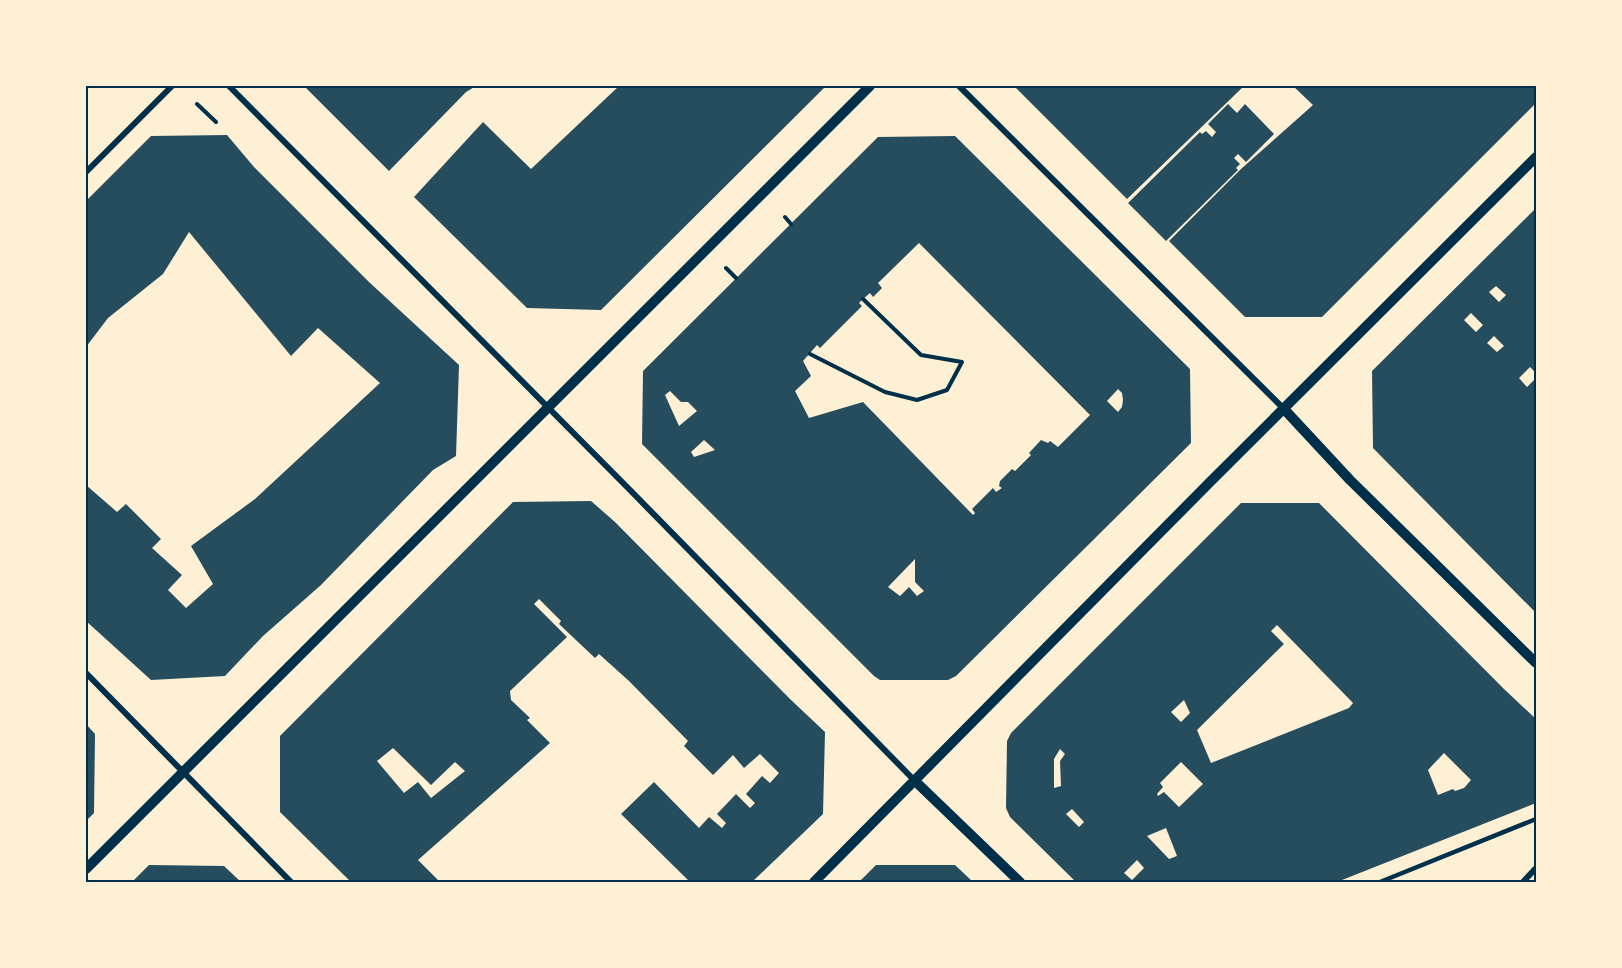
<svg xmlns="http://www.w3.org/2000/svg" width="1622" height="968" font-family="'Archivo Narrow',sans-serif">
<rect width="100%" height="100%" fill="#fdf0d5"/>
<path fill="#264d5e" fill-rule="evenodd" d="M304,86h172l-10,6 -77,79z
M619,86h207l-225,224 -74,-2 -113,-111 69,-75 48,47z
M1014,86h230l-117,113z
M1293,86h243v17l-214,214h-77l-76,-76 72,-72 72,-64z
M1228,104l9,9 8,-9 29,30 -28,28 -8,-8 -4,4 6,6 -4,4 2,2 -72,71 -38,-38 72,-71 2,2 4,-3 6,6 4,-5 -8,-8z
M227,135l27,32 115,115 90,83 -3,91 -23,14 -112,115 -58,51 -38,40 -74,4 -65,-59v-136l31,27 9,-8 35,35 -9,9 30,27 -14,15 18,18 27,-24 -22,-38 64,-47 125,-116 -62,-55 -27,28 -102,-124 -26,42 -55,44 -22,29v-146l65,-65z
M955,136l235,233 1,74 -235,233 -8,4h-68l-6,-4 -232,-232 1,-73 235,-234zM919,243l171,172 -32,32 -8,-6 -2,2 -7,-3 -12,13 2,2 -16,16 -3,-2 -12,12 -1,5 3,2 -6,4 -3,-4 -21,21 3,4 -2,2 -110,-113 -54,16 -14,-27 16,-15 -8,-15 14,-16 3,3 42,-42 -3,-3 4,-4 7,-6 3,4 9,-9 -4,-5zM1118,389l4,4 1,7 -1,7 -4,5 -11,-11zM670,391l11,11h7l9,9 -18,15 -14,-31zM704,440l11,10 -21,7 -3,-5zM915,559v23l9,9 -7,5 -8,-9 -9,9 -12,-9z
M1536,208v165l-6,-6 -11,11 8,9 9,-9v235l-163,-165 -1,-77zM1496,286l10,9 -7,7 -10,-10zM1471,313l12,12 -7,7 -12,-12zM1494,336l10,10 -7,6 -10,-9z
M591,501l24,21 175,177 35,33 -2,82 -71,68h-62l-69,-68 33,-32 45,46 10,-11 13,11 4,-5 -9,-9 19,-20 14,14 5,-5 -9,-9 16,-18 8,7 9,-10 -19,-19 -16,14 -11,-13 -20,20 -29,-29 4,-5 -59,-60 -30,-27 -4,4 -36,-34 2,-3 -22,-22 -5,5 33,33 -57,54 1,9 19,18 -3,2 23,23 -132,117 22,22h-89l-71,-70v-76l233,-234zM393,748l38,37 24,-23 10,9 -34,27 -13,-16 -14,11 -27,-32z
M1241,503h78l185,186 32,30v84l-199,79h-261l-66,-65 -4,-9 1,-67 4,-8zM1277,625l76,78 -4,5 -138,55 -14,-33 87,-86 -13,-13zM1184,700l6,13 -9,9 -10,-10zM1060,749l5,5 -5,7 1,25 -7,2v-29zM1444,753l27,27 -7,8 -9,3 -2,-2 -15,6 -10,-25zM1181,762l22,22 -24,23 -15,-15 -6,4 -1,-2 6,-7 -3,-4zM1072,809l12,13 -5,5 -13,-13zM1166,828l11,28 -8,3 -22,-23zM1137,860l7,8 -12,12 -8,-7z
M86,724l9,10 -1,79 -8,8z
M149,865l75,1 17,16h-109z
M876,865h79l18,17h-114z"/>
<g fill="none" stroke-linecap="round" stroke-linejoin="round">
<path stroke="#003049" stroke-width="4" d="M197,104l19,18
M785,217l6,7
M726,268l10,10
M810,354l75,38 32,8 30,-10 15,-28 -41,-7 -58,-56"/>
<path stroke="#003049" stroke-width="4.5" d="M1380,882l156,-63"/>
<path stroke="#003049" stroke-width="6" d="M229,86l402,405 283,289
M959,86l325,323
M86,172l86,-86
M86,673l205,209
M1523,882l13,-14"/>
<path stroke="#003049" stroke-width="10" d="M1284,409l66,71 186,183
M914,780l106,102
M86,869l784,-783
M814,882l397,-401 325,-324"/>
</g>
<rect width="1622" height="968" fill="none" stroke="#fdf0d5" stroke-width="174"/>
<rect x="87" y="87" width="1448" height="794" fill="none" stroke="#003049" stroke-width="2"/>
</svg>
